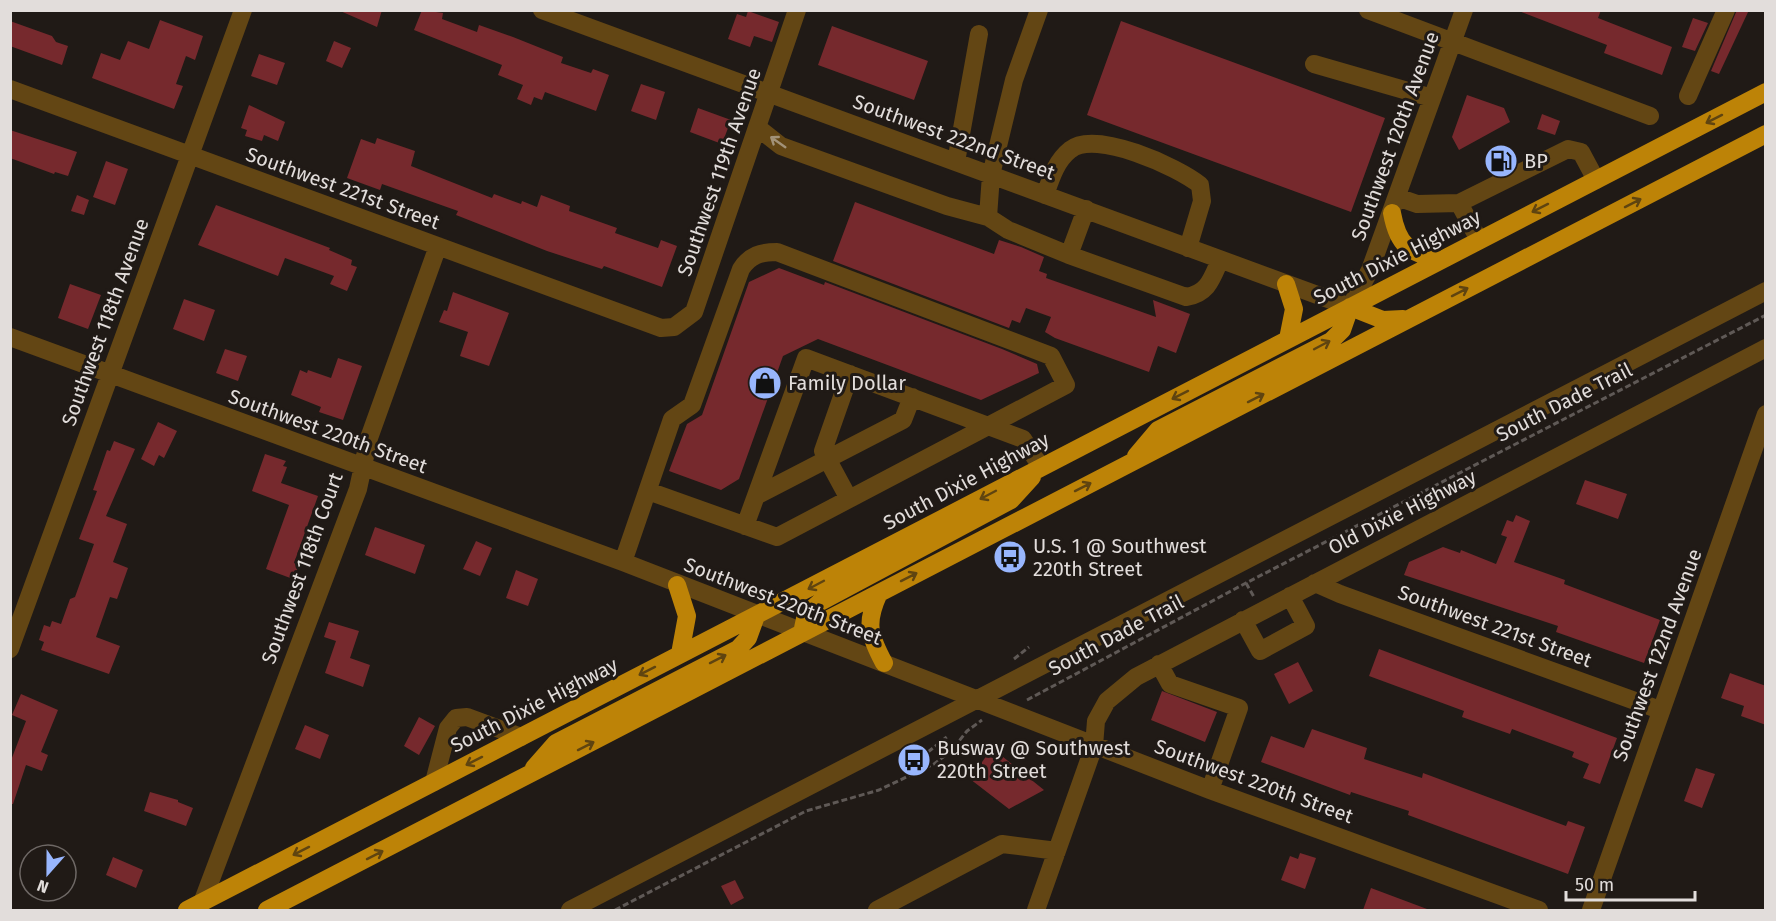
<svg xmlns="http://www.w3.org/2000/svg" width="1776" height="921" font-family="'Fira Sans',sans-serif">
<rect width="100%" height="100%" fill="#201a16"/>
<path fill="#76292d" d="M338,10h44l-5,17z
M422,10l21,3 -1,6 35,13 2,-7 34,12 50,20 -2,6 30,10 2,-4 16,6 -13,36 -51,-19 -3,8 -8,-3 -3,8 -14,-6 6,-14 -25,-10 4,-10 -88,-35z
M1516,10h85l-3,8 74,29 -10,28 -58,-22 3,-8z
M1737,10h12l-30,64 -8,-3z
M748,11l31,11 -7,20 -18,-6 -4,11 -22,-8 9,-25 9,3z
M1693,18l15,5 -13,28 -13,-4z
M160,20l43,16 -8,24 -9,-4 -10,28 7,2 -9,23 -82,-31 9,-25 19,7 8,-19 21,8z
M10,21l42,15 4,6 12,4 -6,19 -52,-19z
M1121,21l264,97 -34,94 -264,-97z
M832,26l96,35 -14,39 -96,-35z
M334,41l17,7 -9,20 -16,-7z
M259,54l26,9 -8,22 -26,-9z
M641,84l24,8 -9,28 -25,-9z
M1467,95l37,13 6,14 -51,28 -7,-13z
M249,105l36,17 -7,19 -14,-6 -2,6 -17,-5 2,-6 -6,-2z
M698,108l33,12 -9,24 -32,-12z
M1542,114l18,7 -5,14 -18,-6z
M10,130l67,22 -9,24 -13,-4 -1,2 -44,-16z
M377,138l38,13 -4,15 81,32 2,-4 27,10 1,-3 15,6 4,-12 29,11 -1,5 48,17 -2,5 43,15 3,-8 16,6 -15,41 -58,-21 -2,3 -55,-18 -91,-36 2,-4 -76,-27 -2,6 -33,-12 14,-39 14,5z
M106,161l22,8 -13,36 -22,-8z
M77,195l12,5 -5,15 -13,-4z
M855,202l139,52 5,-14 22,7 23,10 -5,14 8,3 -1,4 110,39 -3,-17 37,14 -14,39 -18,-7 -9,26 -94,-34 -10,-6 6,-15 -25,-9 -6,15 -8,-3 -3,8 -176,-67z
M216,205l114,43 -1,2 23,10 -1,5 6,2 -10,24 -17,-7 4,-8 -49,-18 -7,18 -80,-31z
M779,268l45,17 1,-3 177,67 35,15 2,9 -58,27 -163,-61 -35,17 -44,123 -18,11 -52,-19 18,-47 15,-9 47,-133z
M70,284l31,11 -13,34 -30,-11z
M453,292l56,21 -20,53 -29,-10 8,-24 -29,-10 5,-12 3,1z
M184,299l31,11 -11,31 -31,-12z
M225,349l22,7 -9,25 -22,-8z
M338,358l24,8 -19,54 -24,-8 2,-5 -30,-12 9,-25 7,3 1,-3 23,8z
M158,422l19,9 -13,27 -5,-3 -5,11 -13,-7z
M114,441l21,8 -29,67 21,8 -14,38 15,6 -11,31 -7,-2 -14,40 24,9 -11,28 -68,-24 3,-8 -5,-2 5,-15 6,2 2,-6 9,3 9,-25 5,-2 19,-53 -15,-5 18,-48 -4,-1 14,-40 3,1z
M265,454l21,7 -3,5 4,1 -6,16 37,13 -24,67 5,2 -6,14 -27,-10 23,-64 -37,-14z
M1585,480l42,14 -9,25 -42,-15z
M1516,515l14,6 -16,41 51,18 -1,4 96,36 -16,43 -88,-31 2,-6 -154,-51 5,-13 34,-15 17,6 1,-3 35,14 11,-27 -6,-2 6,-15 6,2z
M375,527l50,18 -10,29 -50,-19z
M476,541l16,7 -12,28 -17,-7z
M516,570l22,9 -10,27 -22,-8z
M329,622l30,9 -9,27 20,7 -7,22 -38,-14 11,-32 -12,-4z
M1379,649l238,89 -17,46 -17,-6 6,-14 -17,-7 2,-5 -62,-23 -2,5 -48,-17 2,-6 -95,-35z
M1298,662l15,29 -24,13 -15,-30z
M1730,673l36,13v39l-25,-9 3,-10 -23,-8z
M1162,691l55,21 -12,30 -54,-22z
M21,694l37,16 -17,42 7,3 -6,16 -16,-6 -13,39h-3v-41l16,-42 -14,-6z
M419,717l16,9 -16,29 -15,-9z
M305,725l24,10 -9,24 -25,-10z
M1312,729l55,19 -3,11 58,19 1,-5 143,53 2,-5 17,6 -17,47 -160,-59 1,-4 -58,-19 -1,3 -89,-33 10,-26 33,12z
M992,748l52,42 -35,19 -39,-30z
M1696,768l19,6 -13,34 -18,-7z
M150,792l28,8v2l15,6 -7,18 -42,-15z
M1300,853l16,5 -11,31 -24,-9 9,-24 8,3z
M113,857l30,13 -7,18 -30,-13z
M735,880l9,18 -13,7 -10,-19z
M1371,888l56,21 -1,1h-63z"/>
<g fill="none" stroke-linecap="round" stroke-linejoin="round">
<path stroke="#5f5956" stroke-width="3" stroke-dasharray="6 3" stroke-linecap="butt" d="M1246,583l8,14
M1014,659l15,-12
M1027,700l219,-117 520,-268
M928,752l20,-16
M615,910l191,-99 73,-21 55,-26 17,-13 16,-20 15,-11"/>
<path stroke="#634614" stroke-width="18" d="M542,10l808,297 20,-37 94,-260
M1039,10l-25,70 -23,95 -3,42 20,13 61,25
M1368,10l282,106
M1314,64l118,34
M10,89l651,239 13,-1 20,-15 103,-302
M1688,96l38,-86
M757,127l24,19 166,60 41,11
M956,162l23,-128
M1045,195c6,-17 11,-34 25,-45 25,-21 108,17 130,35l2,16 -14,47
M1397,197l20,7 42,-1 109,-54 13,3 15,28
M1459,203l20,37
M1086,209l-17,46 117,42c22,-3 26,-19 34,-37
M10,337l613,225 587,228 329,120
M756,496l147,-76 9,-23
M849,499l-26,-48 27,-77
M745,526l61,-168 217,81 18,28
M623,562l49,-143 20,-14 49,-136c9,-14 20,-17 36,-17l274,104 15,29 -289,152 -129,-46
M1315,583l25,11 320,116
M1243,620l17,31 46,-25 -16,-30
M10,649l233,-639
M1159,664l11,20 69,24 -29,82
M434,782l14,-54 8,-10 11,-1 54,20
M202,903l156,-414 11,-51 69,-192
M570,910l1196,-619
M877,910l125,-66 55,7
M1036,910l58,-164 2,-25 11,-20 29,-24 630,-329
M1591,910l175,-496"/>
<path stroke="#bd8307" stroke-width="18" d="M1392,213c6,33 17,40 49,47
M1286,284l8,25 -6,30
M1350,307l33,13 20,-1
M1136,456l22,-26 173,-89 11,-11 8,-23
M677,585l10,31 -7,38
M879,593c-14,30 -10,42 5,70
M802,633l4,-19 14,-12 191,-102 21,-23
M534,768l22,-25 182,-94 10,-11 8,-22
M187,910l1579,-818
M267,910l1499,-776"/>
</g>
<defs><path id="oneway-shaft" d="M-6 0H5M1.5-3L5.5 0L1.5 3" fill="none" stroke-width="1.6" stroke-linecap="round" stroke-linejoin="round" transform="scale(1.5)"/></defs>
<g stroke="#5f4410">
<use href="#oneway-shaft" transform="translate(1714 119) rotate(153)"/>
<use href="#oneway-shaft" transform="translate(1633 203) rotate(-27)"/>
<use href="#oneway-shaft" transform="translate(1540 208) rotate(153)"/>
<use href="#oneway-shaft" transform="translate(1460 292) rotate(-27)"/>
<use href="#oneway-shaft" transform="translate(1322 345) rotate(-28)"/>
<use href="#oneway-shaft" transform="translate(1180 395) rotate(153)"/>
<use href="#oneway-shaft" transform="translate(1256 398) rotate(-27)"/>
<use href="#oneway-shaft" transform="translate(1083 487) rotate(-27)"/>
<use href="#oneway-shaft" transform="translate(988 495) rotate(152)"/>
<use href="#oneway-shaft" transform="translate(909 577) rotate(-27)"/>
<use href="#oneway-shaft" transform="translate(816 585) rotate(152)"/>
<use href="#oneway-shaft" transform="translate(718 659) rotate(-27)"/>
<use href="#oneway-shaft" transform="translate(647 671) rotate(153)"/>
<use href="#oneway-shaft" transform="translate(586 746) rotate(-27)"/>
<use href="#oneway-shaft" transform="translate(474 761) rotate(153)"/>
<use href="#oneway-shaft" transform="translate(301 851) rotate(153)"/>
<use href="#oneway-shaft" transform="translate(375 855) rotate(-27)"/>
</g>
<use stroke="#a29278" href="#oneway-shaft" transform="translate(778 142) rotate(-145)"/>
<defs>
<symbol id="fuel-disc" viewBox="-11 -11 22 22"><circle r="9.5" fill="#98b6fd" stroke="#201a16"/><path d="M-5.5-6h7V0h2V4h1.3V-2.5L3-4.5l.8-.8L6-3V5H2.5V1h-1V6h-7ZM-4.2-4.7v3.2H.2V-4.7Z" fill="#111"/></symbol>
<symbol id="shop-disc" viewBox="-11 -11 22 22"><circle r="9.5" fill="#98b6fd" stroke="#201a16"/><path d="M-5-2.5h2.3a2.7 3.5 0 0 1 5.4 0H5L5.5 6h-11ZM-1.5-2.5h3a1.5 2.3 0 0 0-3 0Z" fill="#111"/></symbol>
<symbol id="bus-disc" viewBox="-11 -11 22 22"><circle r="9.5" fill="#98b6fd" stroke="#201a16"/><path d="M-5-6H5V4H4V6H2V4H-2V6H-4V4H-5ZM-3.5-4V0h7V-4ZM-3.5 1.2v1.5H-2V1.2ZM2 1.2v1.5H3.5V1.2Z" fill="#111"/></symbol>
</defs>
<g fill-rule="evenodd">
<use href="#fuel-disc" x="1482" y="142" width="38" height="38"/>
<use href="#shop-disc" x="746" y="364" width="38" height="38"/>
<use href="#bus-disc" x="991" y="538" width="38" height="38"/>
<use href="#bus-disc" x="895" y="741" width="38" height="38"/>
</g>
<g text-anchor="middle" stroke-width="6" stroke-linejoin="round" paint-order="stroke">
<g font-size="20" fill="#e2dddb" stroke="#201a16">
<text transform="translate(1395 136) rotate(-70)" y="7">Southwest 120th Avenue</text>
<text transform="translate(954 137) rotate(20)" y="7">Southwest 222nd Street</text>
<text transform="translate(719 172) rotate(-71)" y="7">Southwest 119th Avenue</text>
<text transform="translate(343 188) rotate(20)" y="7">Southwest 221st Street</text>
<text transform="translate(1397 257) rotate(-27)" y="7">South Dixie Highway</text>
<text transform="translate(105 322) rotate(-70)" y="7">Southwest 118th Avenue</text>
<text transform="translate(1564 402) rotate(-27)" y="7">South Dade Trail</text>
<text transform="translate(328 431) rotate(20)" y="7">Southwest 220th Street</text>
<text transform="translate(966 481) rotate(-28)" y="7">South Dixie Highway</text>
<text transform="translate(1402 512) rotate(-27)" y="7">Old Dixie Highway</text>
<text transform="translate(302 568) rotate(-70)" y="7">Southwest 118th Court</text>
<text transform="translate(783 601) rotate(21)" y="7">Southwest 220th Street</text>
<text transform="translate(1495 626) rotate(20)" y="7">Southwest 221st Street</text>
<text transform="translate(1116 635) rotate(-28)" y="7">South Dade Trail</text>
<text transform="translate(1657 655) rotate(-70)" y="7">Southwest 122nd Avenue</text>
<text transform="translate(534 705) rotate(-27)" y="7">South Dixie Highway</text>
<text transform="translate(1254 781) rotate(20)" y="7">Southwest 220th Street</text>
</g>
<g font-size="20" fill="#e2dddb" stroke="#201a16" text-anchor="start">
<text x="1524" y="168">BP</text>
<text x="788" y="390">Family Dollar</text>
<text x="1033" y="553">U.S. 1 @ Southwest<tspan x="1033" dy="23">220th Street</tspan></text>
<text x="937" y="755">Busway @ Southwest<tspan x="937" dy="23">220th Street</tspan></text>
</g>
</g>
<rect width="1776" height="921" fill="none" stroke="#e2dddb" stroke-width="24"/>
<g transform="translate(48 873) rotate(201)"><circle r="28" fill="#201a16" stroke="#6e6865" stroke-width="1.5"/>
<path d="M0-4.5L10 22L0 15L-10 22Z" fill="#98b6fd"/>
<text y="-9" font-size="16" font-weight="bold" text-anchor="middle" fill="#e2dddb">N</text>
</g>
<path d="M1566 891v9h129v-9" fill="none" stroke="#e2dddb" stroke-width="3"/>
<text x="1575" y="891" font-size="18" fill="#e2dddb" stroke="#201a16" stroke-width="4.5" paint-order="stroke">50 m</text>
</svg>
